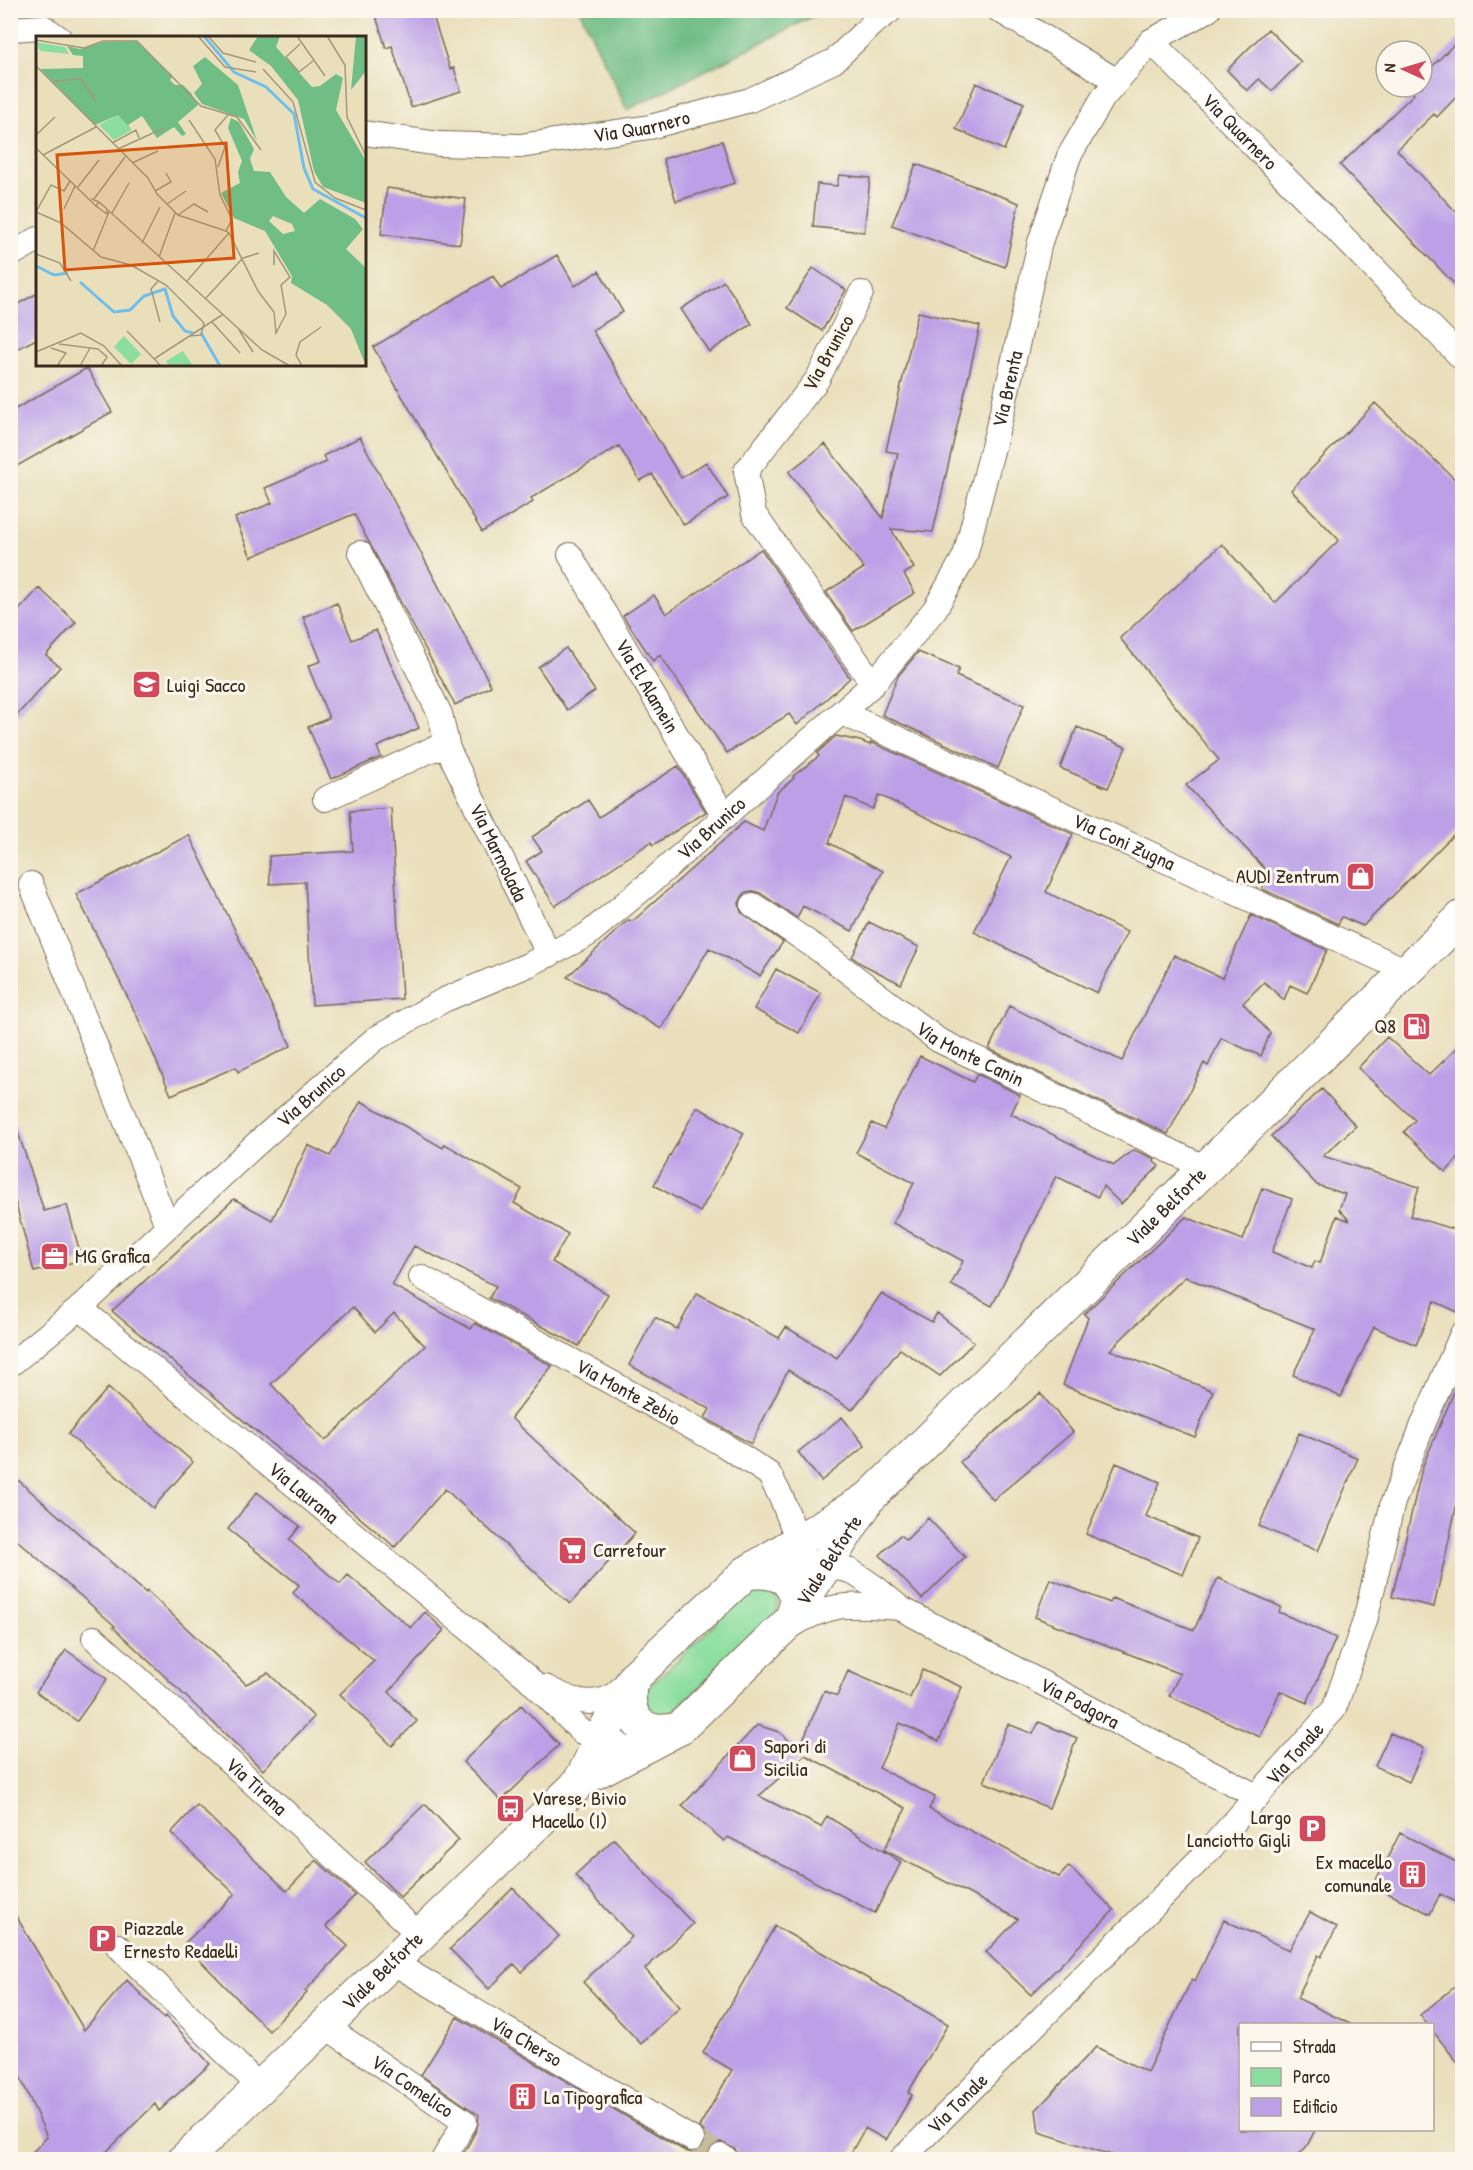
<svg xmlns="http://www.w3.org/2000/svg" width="1473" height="2170" font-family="'Patrick Hand',sans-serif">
<rect width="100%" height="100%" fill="#fbf7ec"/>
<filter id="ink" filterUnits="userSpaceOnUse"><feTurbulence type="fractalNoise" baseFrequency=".0167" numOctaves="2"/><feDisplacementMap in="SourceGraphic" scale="12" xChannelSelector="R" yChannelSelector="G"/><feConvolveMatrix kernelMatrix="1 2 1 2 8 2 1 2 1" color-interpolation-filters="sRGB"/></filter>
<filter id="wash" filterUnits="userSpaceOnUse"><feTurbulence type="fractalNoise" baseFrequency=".008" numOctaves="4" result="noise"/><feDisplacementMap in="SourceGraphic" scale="24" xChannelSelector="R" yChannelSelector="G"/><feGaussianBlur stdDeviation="1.35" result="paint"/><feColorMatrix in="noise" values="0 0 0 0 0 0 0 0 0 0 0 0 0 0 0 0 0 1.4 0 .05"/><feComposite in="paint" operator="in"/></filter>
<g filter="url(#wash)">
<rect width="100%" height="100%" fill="#e9dfbb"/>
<path fill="#8bde9f" stroke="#63845e" stroke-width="1.5" d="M753,1588h14l11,11 -1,15 -104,98c-18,6 -20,2 -29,-13l3,-10z"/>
<path fill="#70bd86" stroke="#567452" stroke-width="1.5" d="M580,11h244l-197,99z"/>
<g id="blocks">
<path fill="#bca0e7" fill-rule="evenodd" d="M374,10h57l19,59 4,-1 7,23 -50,16 -19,-61 -6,2z
M1268,29l33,33 -29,29 -13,-12 -12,12 -20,-21z
M1462,36v55l-25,26 -3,-3 -37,36 65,68v74l-122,-127 74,-71 -4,-5 2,-2h10v-10z
M976,83l48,20 -20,47 -48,-21z
M722,141l13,42 -59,18 -13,-42z
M916,164l103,39 -14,64 -113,-42z
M839,175l31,3 -6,54 -51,-5 4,-43 20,2z
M387,188l79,11 -6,45 -79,-10z
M557,255l18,31 24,-15 24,41 -31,18 89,148 25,-16 22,35 -44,28 -32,-51 -12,7 -21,-35 -88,52 2,4 -51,30 -109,-185 120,-71 8,13z
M813,268l33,22 -24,41 -35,-23z
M724,281l28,43 -43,28 -28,-43z
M38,293v45l-28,15v-45z
M918,312l62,14 -47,206 -42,-3 23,39 -10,6 11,19 -62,38 -27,-39 38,-24 -75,-96 36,-28 58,74 15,-65 -12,-2z
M87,368l25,44 -102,58v-58z
M1375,403l87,83v340l-99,100 -21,-9 -4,7 -76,-35 6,-17 -82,-87 33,-25 -99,-122 102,-94 53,59 64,-63 -48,-50z
M360,437l131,249 -36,19 -101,-191 -103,43 -16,-39 37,-15 -7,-15 62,-26 -4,-6z
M761,549l89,129 -53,47 -8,-11 -62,39 -67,-98 -7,6 -30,-45 31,-21 12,19z
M39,588l37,34 -30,33 14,12 -50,56v-103z
M337,603l15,37 24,-10 43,98 -42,19 4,10 -50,22 -23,-52 21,-9 -21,-52 13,-5 -18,-44z
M566,648l29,43 -28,19 -29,-43z
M918,652l41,17 -3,7 68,29 -26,63 -116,-53 16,-39z
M1077,727l49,20 -18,41 -48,-20z
M836,736l24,5 10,4 1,-3 202,92 -27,58 81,40 -30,61 -123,-61 37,-75 -132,-62 -6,14 -27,-12 -17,46 54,28 -31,60 -49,-25 -6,12 -37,-25 -7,-2 -7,1 -4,5 -3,6 2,9 42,30 -23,34 -51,-28 -48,81 -57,-34 -37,-18 61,-57 5,1 111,-99 19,9 14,-38 17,-15 -1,-2 26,-20 -2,-3z
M678,766l28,46 -53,33 -2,-3 -96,64 -29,-45 16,-10 -10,-14 56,-37 11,17z
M391,808l11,191 -90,6 -7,-123 -35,2 -1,-28 84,-5 -3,-40z
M189,835l102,211 -53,26 -2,-5 -65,28 -34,-79 -61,-122z
M1251,915l76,35 -20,43 -17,-8 -6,15 -20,-18 -21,21 27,30 -9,23 -40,-18 -13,28 -4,-3 -36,71 -179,-85 20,-43 113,55 52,-106 48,23z
M869,922l50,25 -18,37 -39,-20 -10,-7z
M776,969l45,24 -22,40 -45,-24z
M1387,1037l42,38 33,-32v111l-16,18 -42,-40 11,-12 -57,-52z
M920,1056l53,26 4,-8 43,21 -9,19 103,51 20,-15 21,9 -1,3 5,4 -38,38 -18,-18 -5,11 -42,-21 -64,130 -41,-21 12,-24 -70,-38 21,-40 -58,-30 16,-30 12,6z
M1322,1089l34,37 -33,30 96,31 -9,29 52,16v82l-28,-13 -18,44 -42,-18 -33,70 -48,-22 22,-46 -130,-52 -75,73 103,41 -18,46 -132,-52 25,-67 -4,-4 102,-97 57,23 19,-52 30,11 -20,53 40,16 3,-7 5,2 17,-47 13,5 -11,-12 6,-15 -28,-9 -46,-49z
M361,1101l82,47 2,-4 77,45 -8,14 54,31 -16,28 56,32 -29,52 -90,-48 7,-12 -82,-40 -22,39 79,44 4,-6 77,43 -41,52 124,115 -65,71 -125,-115 -50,58 -283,-236 122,-112 38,21 36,-75 22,11zM353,1307l22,25 19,-19 31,33 -100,95 -54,-57z
M697,1107l47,26 -44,79 -46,-27z
M10,1123h5l29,88 23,-6 15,55 -48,12 -24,-90z
M697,1293l82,45 7,-11 51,31 44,-64 51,28 5,-9 37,29 -34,34 -40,-27 -48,61 -64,-40 -37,74 -46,-26 5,-9 -81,-44 26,-48 22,12z
M1462,1373v108l-28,126 -42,-10 30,-129z
M108,1388l85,74 -40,46 -85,-74z
M1040,1393l33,39 -80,68 -33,-38z
M842,1417l23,29 -44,35 -23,-29z
M1299,1433l59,25 -40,93 -59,-25z
M1116,1463l44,19 -14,34 52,22 -15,37 -97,-41z
M10,1473l136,120 1,-2 99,93 22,-11 46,44 -51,53 -150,-143 2,-1 -105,-92z
M257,1492l43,34 -11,14 51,44 8,-9 63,53 14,-16 19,18 -55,62 28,29 -25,25 -52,-52 34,-33 -81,-68 6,-8 -71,-56z
M928,1518l37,39 -43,42 -42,-44 20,-20 6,5z
M1218,1578l63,29 -2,5 57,26 -29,65 -27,-12 -20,46 -91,-41 11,-22 -145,-57 15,-38 60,24 2,-5 82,32z
M66,1650l41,29 -30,42 -41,-29z
M922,1670l40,17 -23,54 -39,-18 -21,45 56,29 -6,12 130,68 10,-11 45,44 -83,85 -45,-43 32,-33 -134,-69 22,-42 -101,-53 -46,41 62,31 6,-11 74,46 -26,51 -147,-76 -4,4 -42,-35 75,-81 22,7 20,17 25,-58 13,5 11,-25 62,27z
M521,1705l38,40 -58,56 -38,-39z
M1039,1722l38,16 -28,70 -65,-26 24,-58 25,10z
M1390,1733l34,15 -15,34 -34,-16z
M425,1804l34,36 -59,57 -35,-35z
M197,1805l90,86 29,-31 39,35 -29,31 22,20 -43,45 2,2 -38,38 -85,-87 51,-50 -64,-61z
M1400,1833l62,32v40l-22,-11 -10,20 -57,-28z
M614,1839l79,85 -48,45 35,38 -39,37 -58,-62 49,-45 -57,-62z
M513,1888l46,48 -37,36 -8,-8 -25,25 -39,-40z
M10,1906l74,124 43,-50 37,38 2,-2 44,48 -51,47 -4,-7 -57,56h-73l22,-23 -37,-83z
M1310,1912l27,15 -16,30 -3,-2 -21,43 55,27h-112v105h75l-8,16 -13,14h-167l-88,-28 -3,-22 60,-63 51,25 45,-93 3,2 29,-61 65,30z
M775,1926l173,98 -40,69 4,2 -26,45 -21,-12 -18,32h-106l-6,-11 -14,-7 -6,1 -5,5 -2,12h-248l17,-31 2,-14 -58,-40 36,-58 228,134 7,2 7,-2 6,-5 1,-7 -2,-7 -5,-5 33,-57 -29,-17z
M1462,1981v87l-30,-38v-5h-4l-8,-10z"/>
</g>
</g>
<g filter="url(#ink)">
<use href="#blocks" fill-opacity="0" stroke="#786955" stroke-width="1.5"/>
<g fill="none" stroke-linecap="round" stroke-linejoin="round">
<path stroke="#c6bb9c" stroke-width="24" stroke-dasharray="24 12" stroke-linecap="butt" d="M692,2139l29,17"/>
<defs>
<g id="street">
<path d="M999,10l118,71"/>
<path d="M10,29l33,-2 16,11"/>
<path d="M1151,41l57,-31"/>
<path id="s1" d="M364,133l75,11 81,2 130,-19 100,-27 84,-39 38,-37 19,-14"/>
<path d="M10,255l28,-16"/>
<path d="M861,293l-44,87 -71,91 8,43 119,170"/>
<path d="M360,553l80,161 8,35"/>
<path id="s2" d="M570,555l155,262"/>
<path id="s3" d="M842,713l565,258"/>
<path id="s4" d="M325,799l108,-50h15l101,206"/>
<path d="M31,884l136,341"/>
<path id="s5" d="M753,905l65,44 120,91 268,128"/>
<path id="s6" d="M421,1277l303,168 45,29 13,25 16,42"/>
<path id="s7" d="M80,1308l447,369 55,55 35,11"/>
<path id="s8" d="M10,1365l70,-57 174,-162 121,-107 69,-39 84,-35 59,-30 65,-54 221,-197 62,-75 30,-53 39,-152 36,-162 29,-86 34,-58 48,-57 311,317"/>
<path id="s9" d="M769,1560l28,-1 54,12 25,17 24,20 358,189"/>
<path d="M788,1628c43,-28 64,-23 112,-20"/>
<path id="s10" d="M94,1638l327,298"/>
<path d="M545,1687c20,10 39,20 61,12 8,-2 17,-13 23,-18"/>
<path d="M118,1946l142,141"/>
<path id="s11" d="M392,1962l300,177"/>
<path id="s12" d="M325,2026l140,96 -22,38"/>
<path d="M721,2156l6,4"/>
<path id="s13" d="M901,2160l311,-313 122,-138 31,-88 28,-119 31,-80 38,-88"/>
</g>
<g id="secondary">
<path id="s14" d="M746,1573l124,-76 592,-580"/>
<path id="s15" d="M791,1619l73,-113"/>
<path d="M581,1780l97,-51"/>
<path id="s16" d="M184,2160l390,-372c13,-14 18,-34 27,-50 11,-22 23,-42 35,-63l110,-102c35,-6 64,13 43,49l-110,107c-36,8 -53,-7 -49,-44"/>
</g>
</defs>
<use href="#street" stroke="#786955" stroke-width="26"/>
<use href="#secondary" stroke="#786955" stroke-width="35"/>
<use href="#street" stroke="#fff" stroke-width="24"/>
<use href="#secondary" stroke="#fff" stroke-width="33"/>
<defs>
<path id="rail" d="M1449,2160l13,-8"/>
</defs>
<use href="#rail" stroke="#3b2a1e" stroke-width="7"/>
<use href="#rail" stroke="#fbf7ec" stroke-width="4.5" stroke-dasharray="14" stroke-linecap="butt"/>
</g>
</g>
<defs>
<symbol id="school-square" viewBox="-11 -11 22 22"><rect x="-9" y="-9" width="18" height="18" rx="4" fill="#d1495b" stroke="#fbf7ec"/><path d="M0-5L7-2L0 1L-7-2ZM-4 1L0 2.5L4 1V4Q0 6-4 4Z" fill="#fff"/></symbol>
<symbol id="shop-square" viewBox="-11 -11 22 22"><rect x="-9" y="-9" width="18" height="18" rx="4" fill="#d1495b" stroke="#fbf7ec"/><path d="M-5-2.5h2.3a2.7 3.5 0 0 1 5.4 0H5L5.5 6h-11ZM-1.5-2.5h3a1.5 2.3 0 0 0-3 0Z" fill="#fff"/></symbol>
<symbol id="fuel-square" viewBox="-11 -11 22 22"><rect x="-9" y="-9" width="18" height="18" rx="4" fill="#d1495b" stroke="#fbf7ec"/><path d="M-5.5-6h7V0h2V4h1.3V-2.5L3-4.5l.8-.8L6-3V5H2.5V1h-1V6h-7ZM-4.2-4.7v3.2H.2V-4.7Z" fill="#fff"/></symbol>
<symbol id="office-square" viewBox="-11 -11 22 22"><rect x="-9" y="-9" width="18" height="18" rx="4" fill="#d1495b" stroke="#fbf7ec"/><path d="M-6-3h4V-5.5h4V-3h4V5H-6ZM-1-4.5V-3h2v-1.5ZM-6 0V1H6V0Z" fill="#fff"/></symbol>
<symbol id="supermarket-square" viewBox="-11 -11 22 22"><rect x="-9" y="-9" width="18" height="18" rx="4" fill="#d1495b" stroke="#fbf7ec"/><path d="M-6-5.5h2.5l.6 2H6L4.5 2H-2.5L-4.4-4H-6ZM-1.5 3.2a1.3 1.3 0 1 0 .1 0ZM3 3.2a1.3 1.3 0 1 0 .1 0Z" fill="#fff"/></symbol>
<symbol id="bus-square" viewBox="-11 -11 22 22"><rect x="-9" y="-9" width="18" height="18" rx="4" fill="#d1495b" stroke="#fbf7ec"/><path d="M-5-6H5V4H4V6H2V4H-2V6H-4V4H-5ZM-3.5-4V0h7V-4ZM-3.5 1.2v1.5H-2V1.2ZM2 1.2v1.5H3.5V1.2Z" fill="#fff"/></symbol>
<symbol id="parking-square" viewBox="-11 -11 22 22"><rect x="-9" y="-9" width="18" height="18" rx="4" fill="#d1495b" stroke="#fbf7ec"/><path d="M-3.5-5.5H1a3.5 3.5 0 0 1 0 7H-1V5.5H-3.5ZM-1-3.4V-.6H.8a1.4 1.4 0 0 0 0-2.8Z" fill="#fff"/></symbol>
<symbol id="building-square" viewBox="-11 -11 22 22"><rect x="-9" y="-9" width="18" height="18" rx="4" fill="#d1495b" stroke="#fbf7ec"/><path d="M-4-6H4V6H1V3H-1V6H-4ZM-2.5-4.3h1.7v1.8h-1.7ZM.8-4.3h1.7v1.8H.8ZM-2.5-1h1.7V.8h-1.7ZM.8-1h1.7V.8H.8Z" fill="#fff"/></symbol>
</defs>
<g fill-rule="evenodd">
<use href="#school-square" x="130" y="668" width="33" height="33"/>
<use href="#shop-square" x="1344" y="860" width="33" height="33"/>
<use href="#fuel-square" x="1400" y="1010" width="33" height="33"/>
<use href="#office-square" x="38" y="1240" width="33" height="33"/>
<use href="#supermarket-square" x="556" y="1534" width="33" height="33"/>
<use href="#shop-square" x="726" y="1742" width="33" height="33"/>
<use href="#bus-square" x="494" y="1792" width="33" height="33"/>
<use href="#parking-square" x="1296" y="1812" width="33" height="33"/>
<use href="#building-square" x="1396" y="1858" width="33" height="33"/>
<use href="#parking-square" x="86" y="1922" width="33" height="33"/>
<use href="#building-square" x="506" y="2080" width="33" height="33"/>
</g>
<g text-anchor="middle" stroke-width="6" stroke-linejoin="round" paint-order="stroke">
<g font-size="20" fill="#3b2a1e" stroke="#fbf7ec">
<text dy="7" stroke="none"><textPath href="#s1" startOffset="280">Via Quarnero</textPath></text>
<text dy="7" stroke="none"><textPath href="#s8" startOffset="1947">Via Quarnero</textPath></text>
<text transform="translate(828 353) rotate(-61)" y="7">Via Brunico</text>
<text dy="7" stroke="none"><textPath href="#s8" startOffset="1437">Via Brenta</textPath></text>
<text dy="7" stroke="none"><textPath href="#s2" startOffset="152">Via El Alamein</textPath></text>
<text dy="7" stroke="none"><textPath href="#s8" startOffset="890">Via Brunico</textPath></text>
<text dy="7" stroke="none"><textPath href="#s3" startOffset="310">Via Coni Zugna</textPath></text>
<text dy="7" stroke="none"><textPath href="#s4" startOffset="249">Via Marmolada</textPath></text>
<text dy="7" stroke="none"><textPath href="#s5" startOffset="264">Via Monte Canin</textPath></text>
<text dy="7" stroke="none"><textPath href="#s8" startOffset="404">Via Brunico</textPath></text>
<text dy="7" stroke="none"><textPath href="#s14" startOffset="560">Viale Belforte</textPath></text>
<text dy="7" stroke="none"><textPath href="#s6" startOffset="237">Via Monte Zebio</textPath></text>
<text dy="7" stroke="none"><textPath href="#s7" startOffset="290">Via Laurana</textPath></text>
<text dy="7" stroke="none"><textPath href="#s15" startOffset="70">Viale Belforte</textPath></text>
<text dy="7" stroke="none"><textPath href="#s9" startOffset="348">Via Podgora</textPath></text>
<text dy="7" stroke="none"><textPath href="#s13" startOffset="566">Via Tonale</textPath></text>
<text dy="7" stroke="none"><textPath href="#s10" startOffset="220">Via Tirana</textPath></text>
<text dy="7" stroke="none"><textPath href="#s16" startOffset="274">Viale Belforte</textPath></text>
<text dy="7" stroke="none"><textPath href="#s11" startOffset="156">Via Cherso</textPath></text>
<text dy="7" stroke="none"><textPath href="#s12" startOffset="106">Via Comelico</textPath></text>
<text dy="7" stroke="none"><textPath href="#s13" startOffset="80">Via Tonale</textPath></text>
</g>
<g font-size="20" fill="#3b2a1e" stroke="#fbf7ec" text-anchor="start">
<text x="167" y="692">Luigi Sacco</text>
<text x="1339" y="883" text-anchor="end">AUDI Zentrum</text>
<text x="1396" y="1033" text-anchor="end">Q8</text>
<text x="75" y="1263">MG Grafica</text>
<text x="593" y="1557">Carrefour</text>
<text x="764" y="1753">Sapori di<tspan x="764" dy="23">Sicilia</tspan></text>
<text x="532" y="1805">Varese, Bivio<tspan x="532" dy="23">Macello (I)</tspan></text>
<text x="1291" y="1824" text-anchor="end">Largo<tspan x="1291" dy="23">Lanciotto Gigli</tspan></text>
<text x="1392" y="1869" text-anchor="end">Ex macello<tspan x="1392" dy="23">comunale</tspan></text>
<text x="124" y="1935">Piazzale<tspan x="124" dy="23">Ernesto Redaelli</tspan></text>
<text x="544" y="2104">La Tipografica</text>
</g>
</g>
<g transform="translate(36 36)">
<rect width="330" height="330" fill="#e9dfbb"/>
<path d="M0,6l29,5 4,7 -29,-3zM82,79l14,15 -18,10 -15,-15zM88,300l17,18 -10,10 -17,-17zM147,315l10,15h-24l-3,-5z" fill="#8bde9f"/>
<path d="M222,0h22l-4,11 36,40 8,-1 16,-12 7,4 -7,32 30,51v42l-43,-16 -9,-16 -16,-71 -27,-34 -22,-16zM320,0h9l1,35 -15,19zM100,5l37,35 -3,4 5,5h8l8,8 7,12 -20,17 8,12 -4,2 -8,-9 -17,11 -15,-22 -14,9 4,5 -14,-15 -23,10 -55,-56 43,-1v-12l-10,-1 -6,-9 13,3 23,-7zM169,21l33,28 19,56 -13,-22 -42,-15 -8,-11 8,-9 -9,-18zM195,82l8,4 15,27 -4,10 4,12 16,1 16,25 18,16 16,-14 35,20 8,10 -17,20 20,19v98l-15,-37 -24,-24 -36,-22 1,-7 -27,-45 -31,-13 -13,-25 19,-10 -2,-11 4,-11 -14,-33zM237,180l19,8 3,7 -12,3 -14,-13z" fill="#70bd86" fill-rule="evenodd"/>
<path fill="none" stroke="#70bfeb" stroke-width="3" d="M168,0l30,36 32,15 28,27 10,54 9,21 53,29M0,230l18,9 14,-2M44,246l34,30 16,-2 14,-14 21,-7 8,27 12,15 8,2M165,297l19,33"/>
<path fill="none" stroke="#a3977c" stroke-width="1.5" d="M162,0l27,31 31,5M172,0l15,17 33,9M261,0l28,40M291,0l18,29 2,52 19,39M0,4l48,8 19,-7h34l64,65 36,11 24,33M264,8l-14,13 13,15 14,-11M0,30l112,112 9,16 21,21 48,16M227,33l30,33 22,80 20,16 31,12M18,45l27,-2 15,22M0,99l19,-18M76,107l24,-13 3,8M0,112l60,58M82,113l46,-21M7,119l53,-28M96,127l26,-12M182,131l7,-20 -10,-17 13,-15M34,145l-6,10 -13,-6 -15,27 25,11 40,34 30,8 35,20 38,38 -3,12 -11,1M42,151l21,-27M119,155l16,-9 -5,-9M55,162l3,2 5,2 8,7v5l-11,-8 3,-4M58,163l31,-42M131,168l19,-13M28,173l11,-23M72,174l154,140 28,16M76,177l17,-30M142,179l16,-11 14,8M193,197l29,58 16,21 2,21 10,-19 -5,-29 9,-8 -16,-26v14M106,207l18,-36M57,215l16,-39M0,218l24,9 11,18M123,221l16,-44M122,245l-7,8 9,33M151,245l42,-48 -3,-2 6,-12 -12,-24 -5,-36 -26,-39M170,262l37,-40 16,-5M176,286l28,31M203,294l14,22M91,295l34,35M23,308l39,5 9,8 -6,9M15,312l15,5 -9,13M0,316l45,-19 23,13 18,20M118,323l68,-44M44,330l10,-18M266,330l-6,-11 4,-13 21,-15"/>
<path fill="#d7540e" fill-opacity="0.15" stroke="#d7540e" stroke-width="3" d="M190,107l8,115 -169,12 -8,-115z"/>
<rect width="330" height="330" fill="none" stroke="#3b2a1e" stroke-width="3"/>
</g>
<rect width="1473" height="2170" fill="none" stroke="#fbf7ec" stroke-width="36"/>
<rect x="1239" y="2023" width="195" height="108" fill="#fbf7ec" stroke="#aea59a" stroke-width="1.5"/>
<rect x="1251" y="2042" width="30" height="9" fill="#ffffff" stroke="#aea59a" stroke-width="1.5"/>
<text x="1293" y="2053" font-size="18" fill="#3b2a1e">Strada</text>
<rect x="1251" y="2068" width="30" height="18" fill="#8bde9f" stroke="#aea59a" stroke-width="1.5"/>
<text x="1293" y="2083" font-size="18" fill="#3b2a1e">Parco</text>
<rect x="1251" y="2098" width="30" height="18" fill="#bca0e7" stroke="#aea59a" stroke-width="1.5"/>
<text x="1293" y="2113" font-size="18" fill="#3b2a1e">Edificio</text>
<g transform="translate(1404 69) rotate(274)"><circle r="28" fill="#fbf7ec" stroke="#aea59a" stroke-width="1.5"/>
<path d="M0-4.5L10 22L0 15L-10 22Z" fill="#d1495b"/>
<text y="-9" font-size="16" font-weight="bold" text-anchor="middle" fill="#3b2a1e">N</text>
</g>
</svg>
